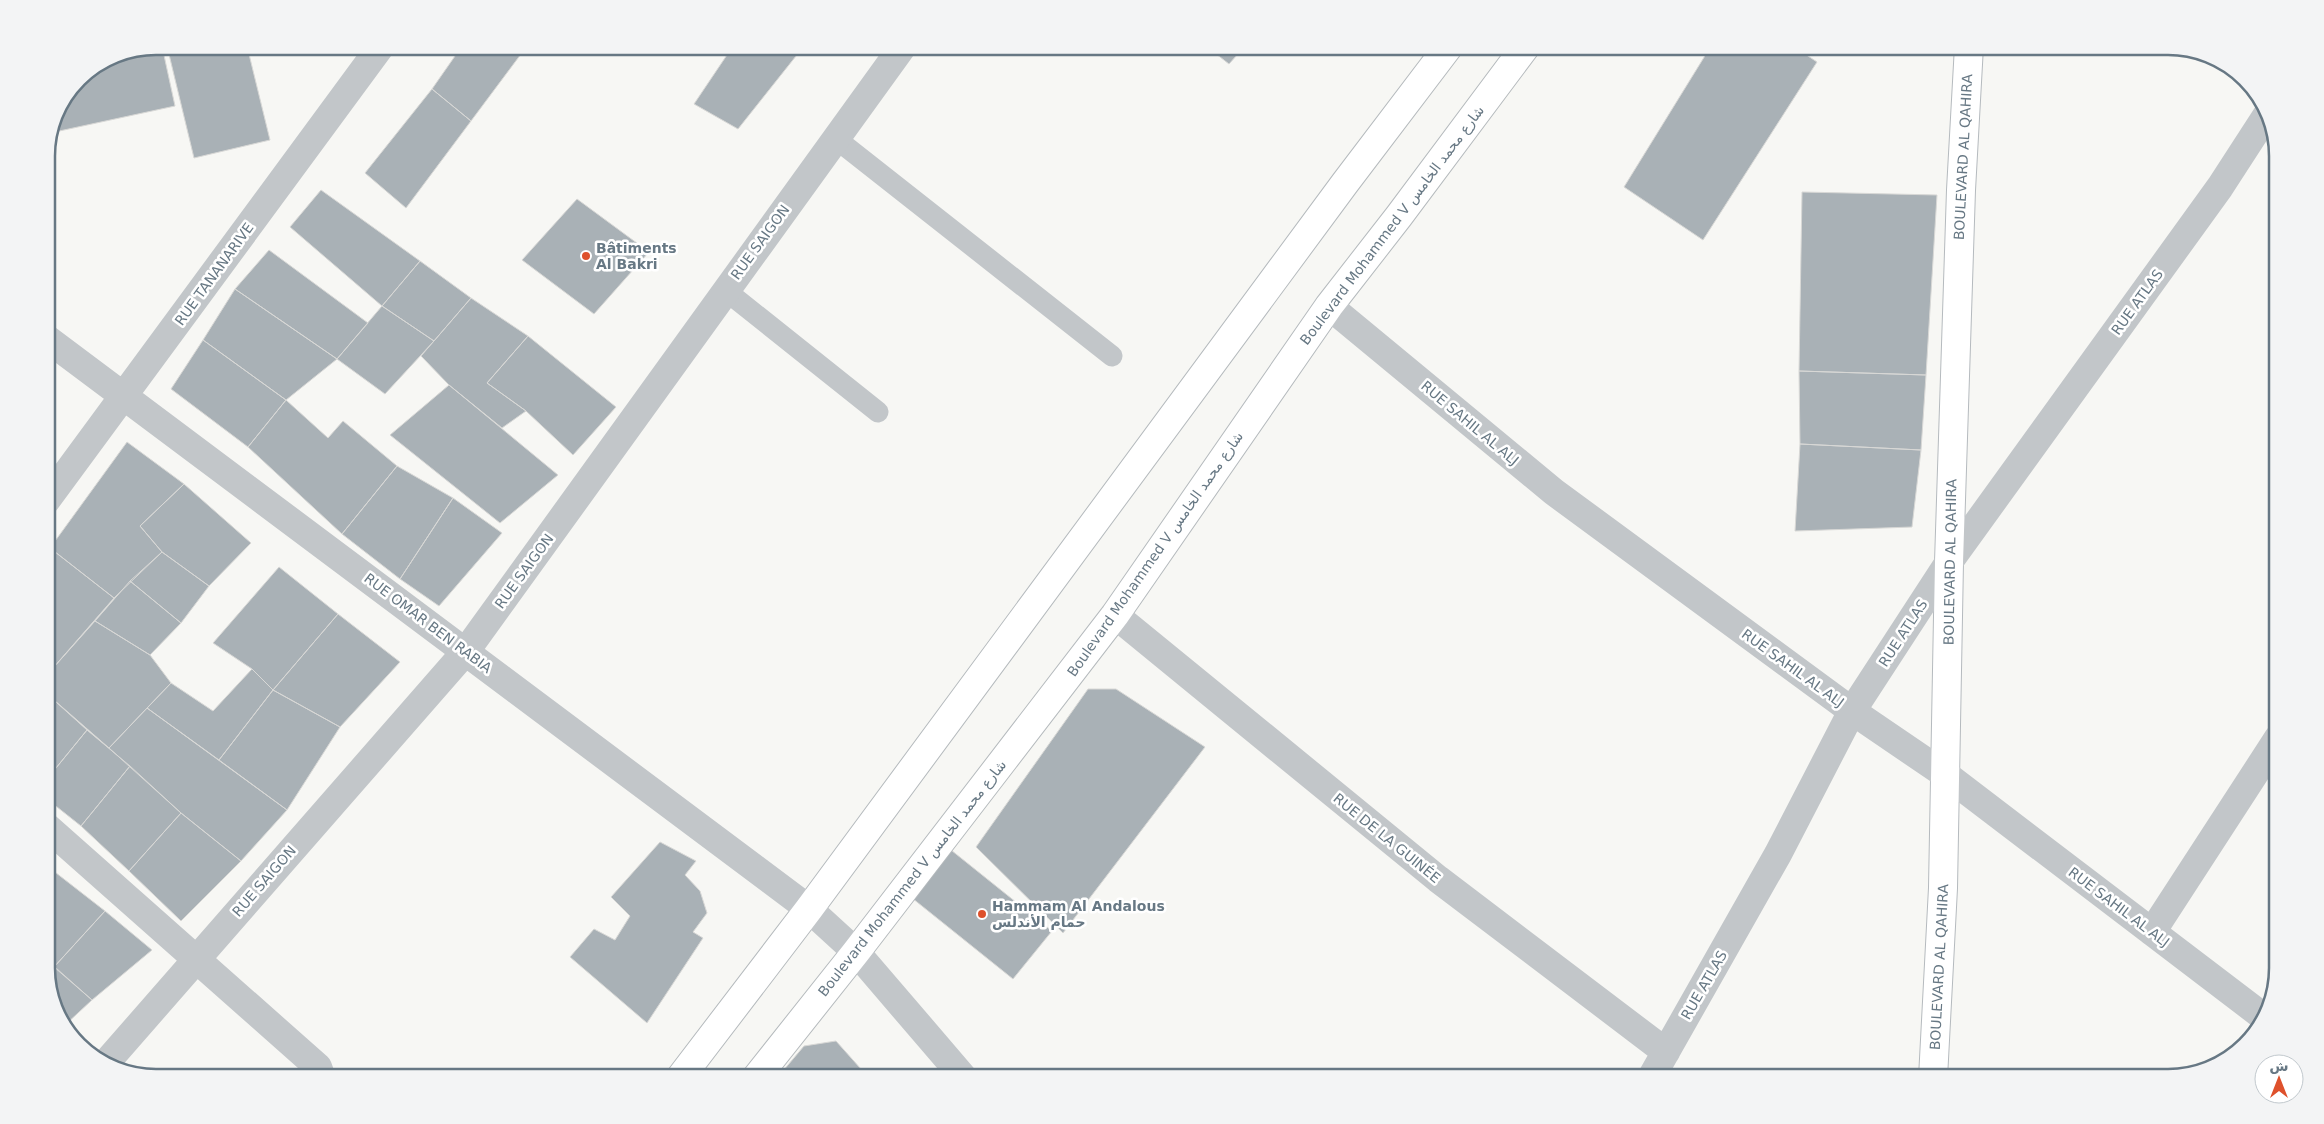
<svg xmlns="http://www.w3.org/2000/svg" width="2324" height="1124" font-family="'DejaVu Sans',Cairo,sans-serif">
<rect width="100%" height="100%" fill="#f7f7f4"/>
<path fill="#a9b1b6" stroke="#d8d8d6" d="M156,46h6l13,60 -125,27 5,-19 24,-36 36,-23z
M167,46h80l23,94 -76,18z
M462,46h65l-56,75 -39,-32z
M733,46h71l-66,83 -44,-25z
M1206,46h39l-16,18z
M1711,46h82l24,16 -114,178 -79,-53z
M432,89l39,32 -65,87 -41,-35z
M321,190l99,71 -38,45 -92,-79z
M1802,192l135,3 -11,180 -127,-4z
M577,199l72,53 -55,62 -72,-54z
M269,250l99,73 -31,36 -102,-70z
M420,261l51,37 -37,43 -52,-35z
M235,289l102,70 -51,41 -83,-60z
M471,298l57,38 -41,47 39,28 -24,17 -53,-43 -28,-29z
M382,306l52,35 -49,53 -48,-35z
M528,336l88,71 -43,48 -47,-44 -39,-28z
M203,340l83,60 -38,47 -77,-58z
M1799,371l127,4 -5,75 -121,-6z
M449,385l109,90 -58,48 -110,-88z
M286,400l42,38 15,-17 54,45 -55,68 -94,-87z
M127,442l57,42 -44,42 22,26 -48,46 -64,-50z
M1800,444l121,6 -9,77 -117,4z
M397,466l56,32 -53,81 -58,-45z
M184,484l67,59 -42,43 -47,-34 -22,-26z
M453,498l49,35 -63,73 -39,-27z
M50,548l64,50 -68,78v-124z
M162,552l47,34 -28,37 -51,-42z
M279,567l59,47 -65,76 -21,-21 -39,-26z
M130,581l51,42 -31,32 -55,-34z
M338,614l62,48 -60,65 -67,-37z
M95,621l55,34 21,28 -62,65 -63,-55v-17z
M252,669l21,21 -54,70 -72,-52 24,-25 42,28z
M1088,689h28l89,58 -142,186 -87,-86z
M273,690l67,37 -53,83 -68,-50z
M46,693l41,37 -40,49z
M147,708l140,102 -46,51 -60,-48 -72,-65z
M87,730l43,36 -49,60 -34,-27v-20z
M130,766l51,47 -52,58 -48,-45z
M181,813l60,48 -60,60 -52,-50z
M660,842l36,19 -11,14 15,16 7,22 -14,19 10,6 -56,85 -77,-66 24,-28 21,11 15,-24 -19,-19z
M951,850l101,81 -39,48 -101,-81z
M51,869l54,42 -51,56 -7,-7v-85z
M105,911l47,39 -60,50 -38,-33z
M47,960l45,40 -28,26 -17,-51z
M836,1041l33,37h-92l27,-32z"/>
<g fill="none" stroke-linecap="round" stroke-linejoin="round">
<defs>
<path id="secondary" d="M1933,1078l10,-190 6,-326 12,-372 8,-144"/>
<path id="primary" d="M680,1078l129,-169 536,-726 104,-137
M756,1078l100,-126 259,-337 214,-309 70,-90 127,-170"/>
</defs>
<use href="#secondary" stroke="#b5babe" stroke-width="30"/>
<use href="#primary" stroke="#b5babd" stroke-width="30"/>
<path stroke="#c2c6c9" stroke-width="21" d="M835,138l277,218
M725,290l153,122"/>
<path stroke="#c2c6c9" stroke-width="28" d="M1329,306l225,186 298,219 94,64 319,243
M46,338l763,571 47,43 108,126
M46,501l335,-455
M1115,615l323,264 228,173
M47,827l271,240 4,11
M2152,932l126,-194
M105,1064l361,-413 437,-605
M1651,1078l127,-224 74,-143 97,-149 271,-375 46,-71"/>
<use href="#secondary" stroke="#fff" stroke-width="28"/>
<use href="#primary" stroke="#fff" stroke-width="28"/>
</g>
<g fill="#de512c" stroke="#fff" stroke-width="2">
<circle cx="586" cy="256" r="5"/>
<circle cx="982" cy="914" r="5"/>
</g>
<g text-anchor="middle" stroke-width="5" stroke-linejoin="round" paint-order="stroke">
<g font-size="14" fill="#677884" stroke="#fff">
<text transform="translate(1963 157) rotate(-87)" y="5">BOULEVARD AL QAHIRA</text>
<text transform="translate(1392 225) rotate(-53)" y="5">Boulevard Mohammed V شارع محمد الخامس</text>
<text transform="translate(760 242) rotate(-54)" y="5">RUE SAIGON</text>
<text transform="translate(214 274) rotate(-54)" y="5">RUE TANANARIVE</text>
<text transform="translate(2137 302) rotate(-54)" y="5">RUE ATLAS</text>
<text transform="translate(1470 423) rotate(40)" y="5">RUE SAHIL AL ALJ</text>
<text transform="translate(1155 554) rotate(-55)" y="5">Boulevard Mohammed V شارع محمد الخامس</text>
<text transform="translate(1950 562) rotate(-89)" y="5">BOULEVARD AL QAHIRA</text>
<text transform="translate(524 571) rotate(-54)" y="5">RUE SAIGON</text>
<text transform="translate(428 623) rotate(37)" y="5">RUE OMAR BEN RABIA</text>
<text transform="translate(1903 633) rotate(-57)" y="5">RUE ATLAS</text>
<text transform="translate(1793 668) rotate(36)" y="5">RUE SAHIL AL ALJ</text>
<text transform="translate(1387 838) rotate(39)" y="5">RUE DE LA GUINÉE</text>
<text transform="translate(912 878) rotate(-52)" y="5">Boulevard Mohammed V شارع محمد الخامس</text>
<text transform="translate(264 881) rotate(-49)" y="5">RUE SAIGON</text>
<text transform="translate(2119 907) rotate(37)" y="5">RUE SAHIL AL ALJ</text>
<text transform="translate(1939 967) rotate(-87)" y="5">BOULEVARD AL QAHIRA</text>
<text transform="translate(1704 985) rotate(-60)" y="5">RUE ATLAS</text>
</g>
<g font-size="14" font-weight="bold" fill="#677884" stroke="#fff" text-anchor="start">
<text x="596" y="253">Bâtiments<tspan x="596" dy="16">Al Bakri</tspan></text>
<text x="992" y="911">Hammam Al Andalous<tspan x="992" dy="16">حمام الأندلس</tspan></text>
</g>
</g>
<path d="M0 0H2324V1124H0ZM156 55H2168A101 101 0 0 1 2269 156V968A101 101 0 0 1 2168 1069H156A101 101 0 0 1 55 968V156A101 101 0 0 1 156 55Z" fill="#f3f4f5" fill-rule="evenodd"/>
<path fill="none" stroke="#677884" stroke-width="2.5" d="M156 55H2168A101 101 0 0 1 2269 156V968A101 101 0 0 1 2168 1069H156A101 101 0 0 1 55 968V156A101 101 0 0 1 156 55Z"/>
<g transform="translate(2279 1079)"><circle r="24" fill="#ffffff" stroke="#c2c9ce"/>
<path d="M0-4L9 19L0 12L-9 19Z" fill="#de512c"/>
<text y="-8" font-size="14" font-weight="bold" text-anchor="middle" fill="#677884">ش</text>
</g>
</svg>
